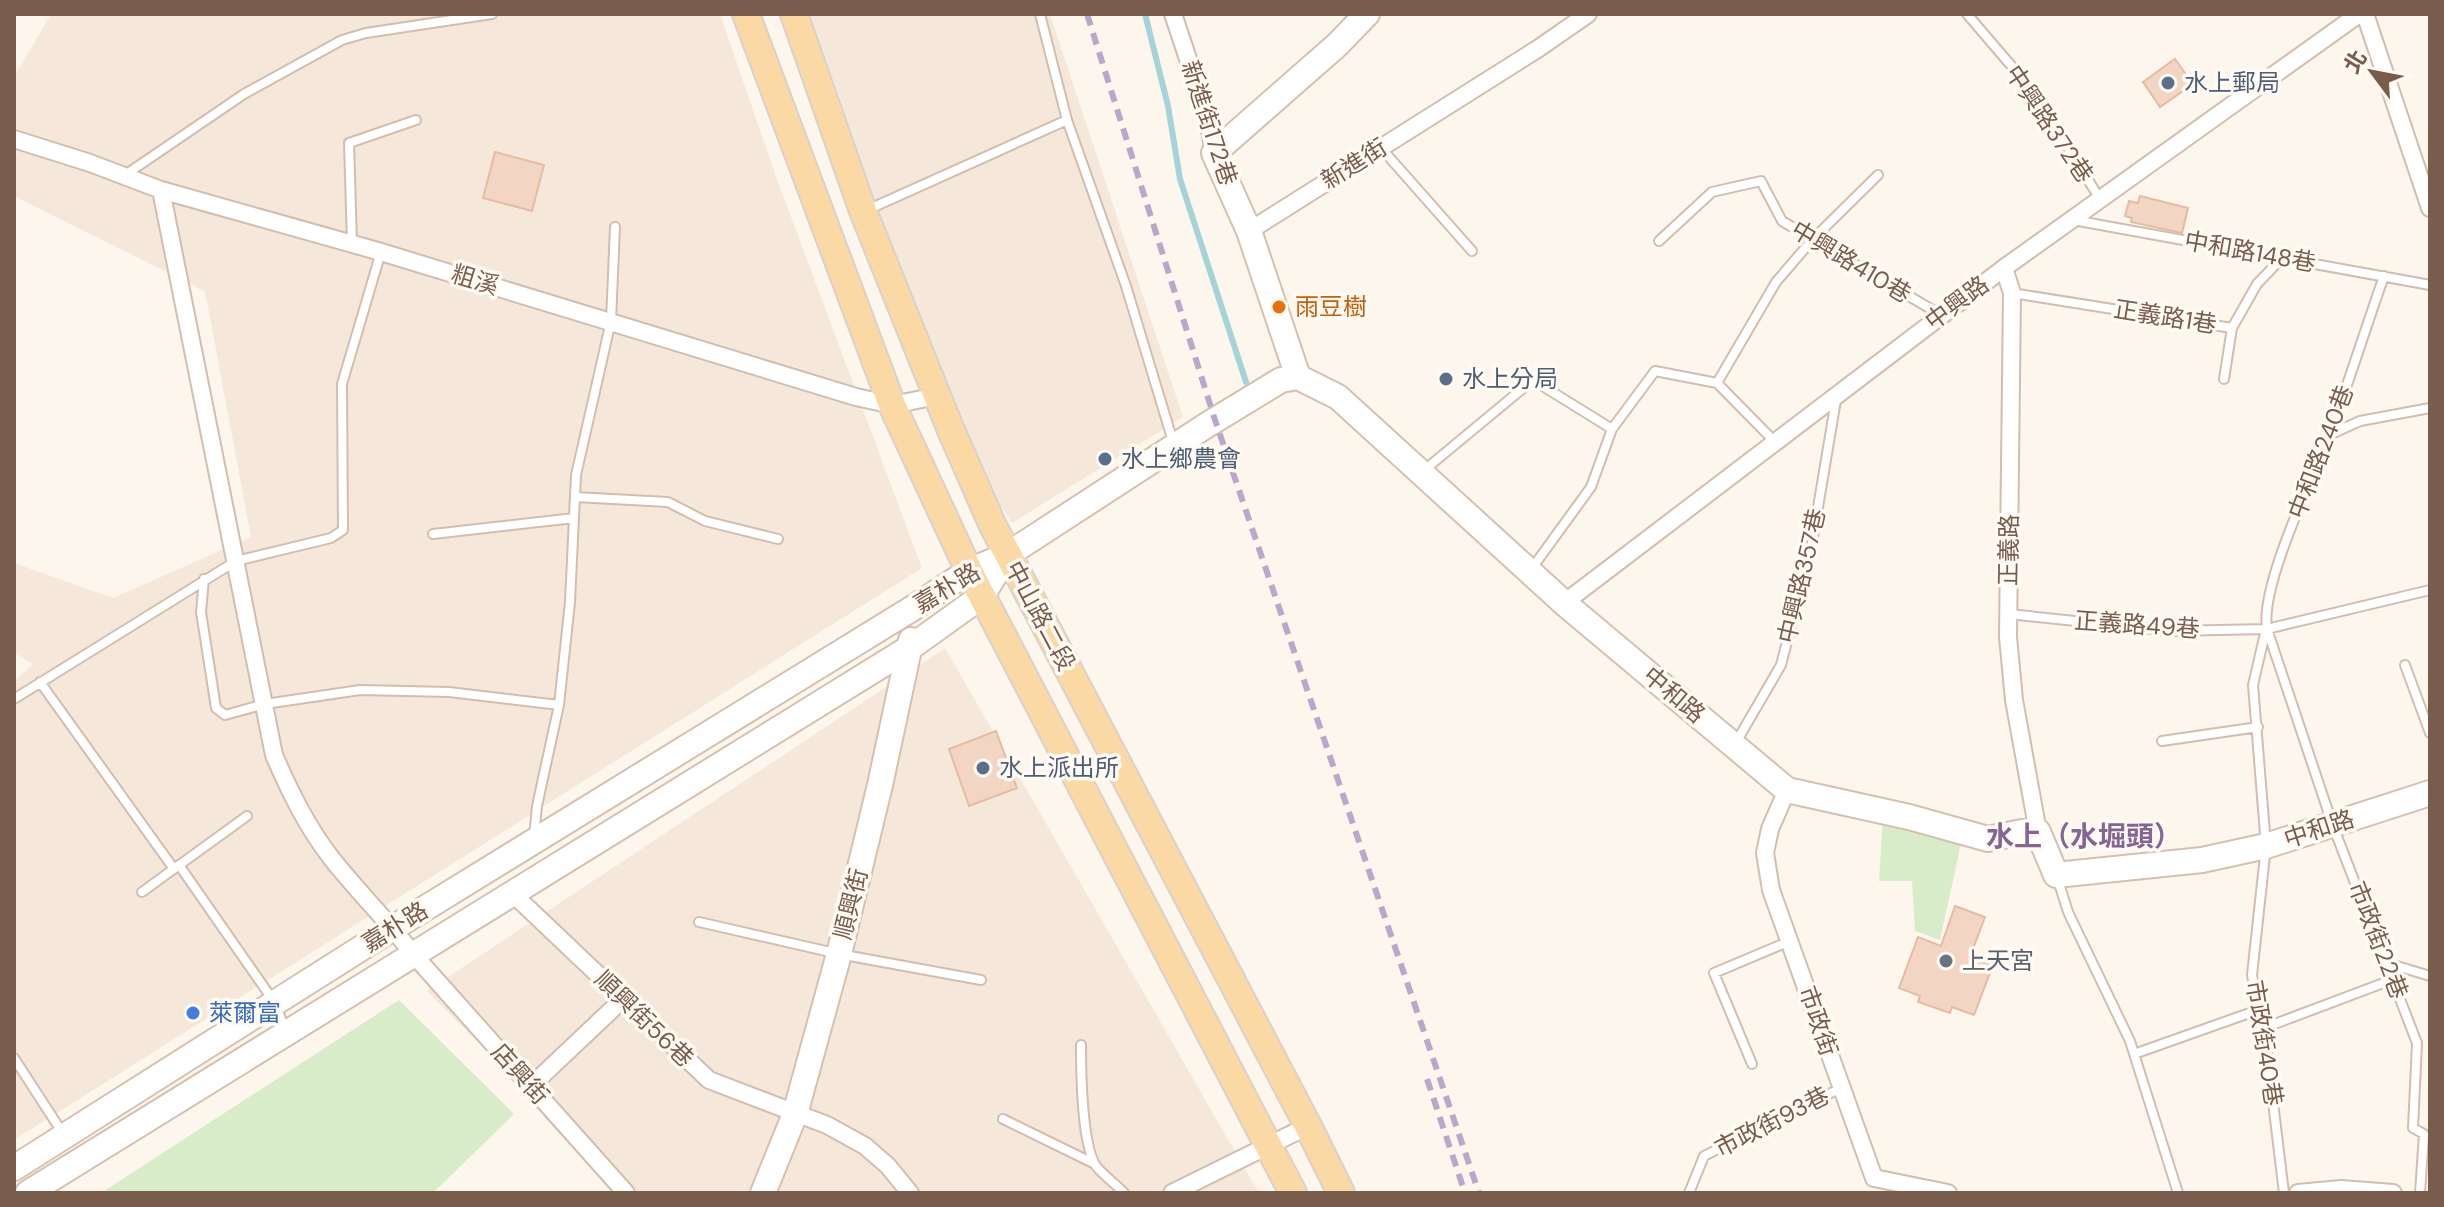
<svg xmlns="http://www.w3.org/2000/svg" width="2444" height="1207" font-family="'DM Sans','Noto Sans TC',sans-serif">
<rect width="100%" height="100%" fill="#fdf6ec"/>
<path fill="#f5e8da" d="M51,14h669l55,160 147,394 -908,572v-459l19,-17 -19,-11v-90l99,35 138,-61 -46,-246 -191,-95v-119z
M810,14h240l133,403 -171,106 -51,-78z
M945,648l314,545h-632l-200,-202z"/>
<path fill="#d8ecc9" d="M1883,816l79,23 -22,101 -25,-9 -3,-50h-33z
M399,1000l115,114 -81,79h-332z"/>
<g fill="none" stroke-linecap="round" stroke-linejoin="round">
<path stroke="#a5d3da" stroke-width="6" d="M1145,14l23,92 12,73 66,203"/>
</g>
<path fill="#f3d5c3" stroke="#e6bba3" stroke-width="2" d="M2175,59l18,25 -33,23 -17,-25z
M495,152l49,13 -12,46 -49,-13z
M2140,196l48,12 -6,25 -51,-11 1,-4 -7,-2 4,-15 9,2z
M996,731l21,57 -48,18 -20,-57z
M1955,906l30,11 -15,40 23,8 -19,50 -22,-8 -2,6 -32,-11 2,-6 -21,-8 19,-51 23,9z"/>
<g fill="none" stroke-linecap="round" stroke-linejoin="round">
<defs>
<path id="lane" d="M1040,14l27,106 59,166 48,159
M1967,14l65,76 68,109
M1381,148l91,103
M125,175l119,-81 98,-54 24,-7 126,-19
M867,210l200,-90
M2073,220l357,65
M1659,241l53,-49 49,-11 21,40 159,94
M352,243l-3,-100 67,-23
M2384,276c-19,54 -36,109 -56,162 -17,44 -68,148 -61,191l66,197 84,217 -4,85 11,6 -4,59
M2012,293l220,35 25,-44 25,-26
M2224,379l8,-51
M2329,435l31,-14 70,-13
M1775,442l-58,-59 59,-101 37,-43 65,-64
M1422,472l111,-92 79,49
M575,497l93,5 37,19 73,18
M433,534l141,-16
M1530,571l61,-84 21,-58 43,-58 62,12
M204,579l-3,33 15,96 9,7 40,-11 95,-14 89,2 110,13
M2009,614l162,17 96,-2 163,-39
M2266,629l-13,56 13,161 -14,129 6,35 6,18 20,165
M2405,665l25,68
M40,682l134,187
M14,699l222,-138 95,-23 12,-8 -1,-146 39,-132
M2162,741l96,-14
M1735,744l46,-79 30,-116 25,-149
M534,837l3,-31 22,-101 11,-103 6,-127 35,-154 4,-94
M179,865l96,138 11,29
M2057,877l11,35 62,129 48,152
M142,892l105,-76
M699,922l140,32 142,26
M2387,963l43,13
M2264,1028l130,-49
M1081,1045c0,26 1,100 15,121 8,10 20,18 28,27
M2134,1054l124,-44
M14,1058l48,74
M1752,1064l-38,-91 76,-32
M1003,1119l92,45
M1689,1193l15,-37 137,-68"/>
<path id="street" d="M1173,14l35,105 6,34
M2365,14l65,194
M14,139l76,24 71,27 220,62 475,145 36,8 45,-9
M161,190l113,565c16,37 33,72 58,104 26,33 56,62 81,95l213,239
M1249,231l290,-183 49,-34
M2004,268l8,25 -4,344 6,63 24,132
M1564,603l440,-335 355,-254
M1787,790l-17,39 -5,24 6,37 103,288 74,15
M512,893l197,187 118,45 38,21 23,20 22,27
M531,1086l92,-87
M1172,1193l136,-67
M2298,1193l43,-4 52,4"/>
<path id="secondary" d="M1298,377l-49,-146 -35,-78 123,-108 30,-31
M14,1168l379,-240 520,-320 56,-37 38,-16 200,-130 74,-45 17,-3 40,20 226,206 223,187 122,27 79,22 34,-7h16l18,43 146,-15 64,-14 164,-53
M28,1193l883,-546 71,-51 25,-41
M763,1193l32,-79 44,-160 41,-169 31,-145"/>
<path id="primary" d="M746,14l146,391 77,166 324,622
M794,14l69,197 87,217 43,98 315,600 33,67"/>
</defs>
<use href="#lane" stroke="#d1beb0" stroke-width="12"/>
<use href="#street" stroke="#d1beb0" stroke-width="20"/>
<use href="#secondary" stroke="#d6c0b0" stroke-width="28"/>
<use href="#primary" stroke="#dad1cd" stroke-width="30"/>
<use href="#lane" stroke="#fff" stroke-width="8"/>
<use href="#street" stroke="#fff" stroke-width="16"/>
<use href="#secondary" stroke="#fff" stroke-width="24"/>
<use href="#primary" stroke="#fbd9a5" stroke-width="26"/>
<path stroke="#b9a8c9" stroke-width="6" stroke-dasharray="12 8" stroke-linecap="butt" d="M1087,14l128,406 264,773
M1427,1079l38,114"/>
</g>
<g fill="#5c6f8a" stroke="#fffaf3" stroke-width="3">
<circle cx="2168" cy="83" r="8"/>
<circle cx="1446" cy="379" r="8"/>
<circle cx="1105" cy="459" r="8"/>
<circle cx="983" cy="768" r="8"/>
</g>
<circle fill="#e8710a" stroke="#fffaf3" stroke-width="3" cx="1279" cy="307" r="8"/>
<circle fill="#6b7280" stroke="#fffaf3" stroke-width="3" cx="1946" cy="961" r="8"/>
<circle fill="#3f7fe0" stroke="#fffaf3" stroke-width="3" cx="193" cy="1013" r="8"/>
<g text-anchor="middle" stroke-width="7" stroke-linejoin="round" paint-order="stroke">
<g font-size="24" fill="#4e5e75" stroke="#fffaf3" text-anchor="start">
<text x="2184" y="91">水上郵局</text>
<text x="1462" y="387">水上分局</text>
<text x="1121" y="467">水上鄉農會</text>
<text x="999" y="776">水上派出所</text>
</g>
<g font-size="24" fill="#7a5c4d" stroke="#fffaf3">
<text transform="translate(1209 123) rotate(72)" y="8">新進街172巷</text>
<text transform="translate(2049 124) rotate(56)" y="8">中興路372巷</text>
<text transform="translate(1354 164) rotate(-32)" y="8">新進街</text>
<text transform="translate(2250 252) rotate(10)" y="8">中和路148巷</text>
<text transform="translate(1851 262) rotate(31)" y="8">中興路410巷</text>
<text transform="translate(475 280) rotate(17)" y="8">粗溪</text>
<text transform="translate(1957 303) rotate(-37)" y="8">中興路</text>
<text transform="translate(2165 317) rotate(9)" y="8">正義路1巷</text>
<text transform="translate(2321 452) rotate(-69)" y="8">中和路240巷</text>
<text transform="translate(2009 550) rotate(-89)" y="8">正義路</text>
<text transform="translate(1802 576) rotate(-77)" y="8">中興路357巷</text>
<text transform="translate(947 588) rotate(-31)" y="8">嘉朴路</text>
<text transform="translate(1040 616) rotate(62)" y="8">中山路二段</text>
<text transform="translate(2137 625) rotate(4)" y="8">正義路49巷</text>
<text transform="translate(1674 695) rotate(40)" y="8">中和路</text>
<text transform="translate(2319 829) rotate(-18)" y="8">中和路</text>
<text transform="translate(851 904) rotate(-76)" y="8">順興街</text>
<text transform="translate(395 927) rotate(-32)" y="8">嘉朴路</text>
<text transform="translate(2378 940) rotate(69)" y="8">市政街22巷</text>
<text transform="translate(644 1019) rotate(44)" y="8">順興街56巷</text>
<text transform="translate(1818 1021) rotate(71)" y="8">市政街</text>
<text transform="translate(2264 1043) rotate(81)" y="8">市政街40巷</text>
<text transform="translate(520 1074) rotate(48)" y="8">店興街</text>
<text transform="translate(1772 1122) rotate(-27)" y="8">市政街93巷</text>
</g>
<g font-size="24" fill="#c56008" stroke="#fffaf3" text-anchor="start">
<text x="1295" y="315">雨豆樹</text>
</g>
<g font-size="24" fill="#5b616d" stroke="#fffaf3" text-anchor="start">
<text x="1962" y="969">上天宮</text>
</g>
<g font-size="24" fill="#366cbe" stroke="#fffaf3" text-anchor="start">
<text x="209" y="1021">萊爾富</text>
</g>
<g font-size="28" font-weight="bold" fill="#846695" stroke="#fffaf3">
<text x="2084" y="846">水上（水堀頭）</text>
</g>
</g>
<rect width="2444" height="1207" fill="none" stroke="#7a5c4d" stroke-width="32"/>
<g transform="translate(2372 72) rotate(302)" stroke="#fffaf3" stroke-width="6" paint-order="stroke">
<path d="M0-6L14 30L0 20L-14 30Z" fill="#7a5c4d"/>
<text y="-12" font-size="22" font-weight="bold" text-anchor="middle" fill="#7a5c4d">北</text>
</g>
</svg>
